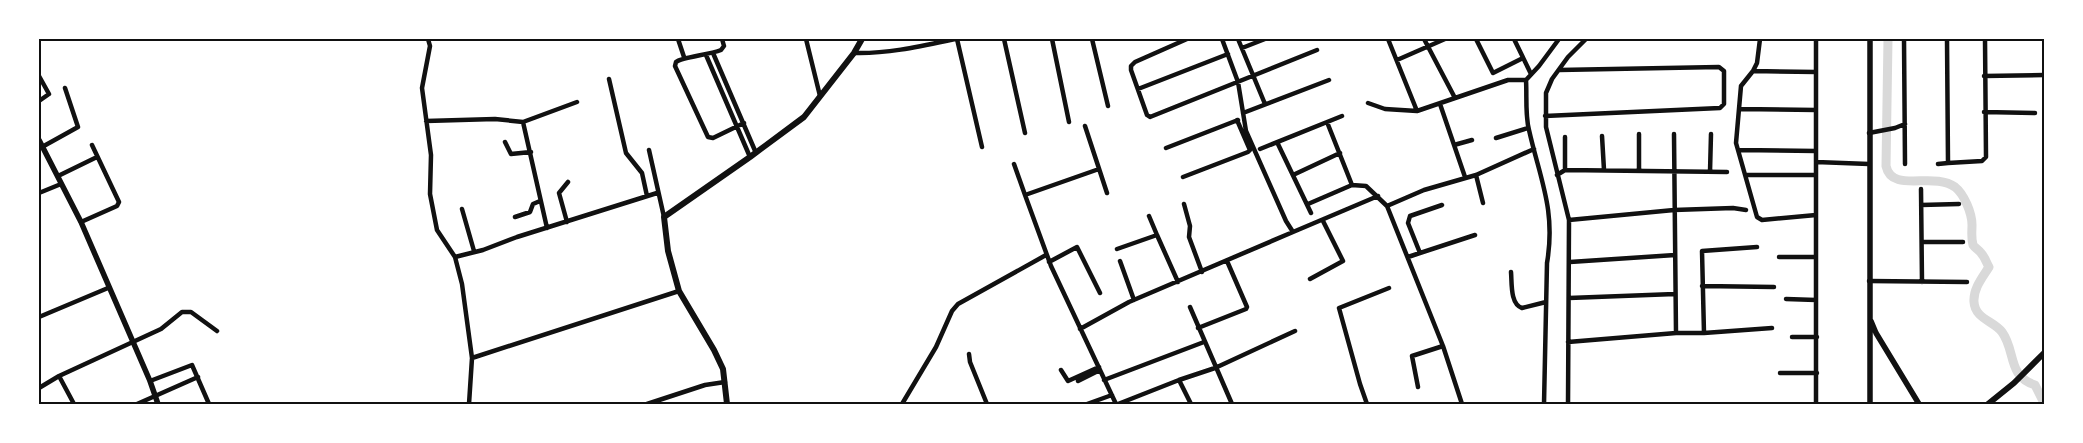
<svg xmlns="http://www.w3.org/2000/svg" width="2083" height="443" font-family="'Open Sans',sans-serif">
<rect width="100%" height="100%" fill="#fff"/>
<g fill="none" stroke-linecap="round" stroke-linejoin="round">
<path stroke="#d9d9d9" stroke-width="9" d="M1888,39l-2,127c6,28 47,5 69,21 9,7 17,26 17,38 0,7 -1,13 1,20 2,3 6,5 8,8 4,4 5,9 8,14 -7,11 -16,22 -15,35 1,17 20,19 28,30 14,19 5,44 33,53l9,18"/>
<path stroke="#111" stroke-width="4.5" d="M428,39l2,7 -8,42 9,67 -1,39 7,36 18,27 7,27 10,74 -3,46
M678,39l6,18
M722,39l2,7 -3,4c-12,5 -39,7 -45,12l-1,4 33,71 5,1 31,-15
M806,39l14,57
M957,39l25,108
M1004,39l21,94
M1052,39l17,83
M1092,39l16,67
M1187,39l-52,23 -4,4v4l16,45 3,2 167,-67
M1222,39l16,43 8,49 40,90 7,11 85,-36
M1238,39l27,65
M1388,39l29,72
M1424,39l31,59
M1476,39l17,34 30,-15
M1514,39l17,35
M1760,39l-3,24 -4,8 -12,15 -5,57 21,74 5,3 54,-5
M1816,39v365
M1904,39l1,125
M1947,39l1,124 34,-2 4,-4 -1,-118
M1242,48l23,-9
M713,53l43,100
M854,53c34,1 68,-7 101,-14
M706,55l44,102
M1397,60l48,-21
M1753,71l63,1
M39,76l10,18 -10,7
M1984,76l60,-1
M609,79l17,74 16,20 5,23
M1138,89l90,-35
M1368,103l17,6 32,2 91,-31h18
M1440,104l25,73
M1739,109l77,1
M1984,112l51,1
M1243,113l86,-33
M1545,116l175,-8 4,-4v-33l-5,-4 -160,3
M426,121l69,-2 28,3
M1327,122l25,63 14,1 21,20 56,140 19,58
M1085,126l22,67
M1869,133l26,-5 10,-4
M1674,134l2,199
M1602,136l2,34
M1565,137v33
M1496,138l32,-10
M505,142l6,12 20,-2
M1277,142l34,71
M1454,145l18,-5
M42,147l36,-20 -13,-39
M1166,148l72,-28
M1260,149l82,-33
M649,150l15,67
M1738,150l78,1
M1816,162l53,2
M1014,164l11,31
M1938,164l10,-1
M1099,169l-74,26 26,71 65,138
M1639,170v-36
M1710,172l1,-38
M1293,175l47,-22
M1476,175l7,28
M1557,175l8,-5 162,2
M1745,175h71
M58,176l39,-19
M1183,177l65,-25 2,-2 -13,-30
M1921,189l1,93
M39,193l22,-9
M1184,204l6,22 -1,11 13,35
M1308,204l44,-19
M1921,205l38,-1
M1387,206l37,-16 52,-15 58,-26
M462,209l12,42
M1149,216l8,19
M515,217l15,-5 3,-8 7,-3
M1569,220l105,-10 59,-2 13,2
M81,222l36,-16 2,-4 -27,-57
M567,222l-8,-29 9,-11
M547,228l-24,-106 54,-20
M1922,242h41
M1117,249l40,-14 21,47
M1420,253l-12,-30 2,-7 32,-11
M455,257l28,-7 34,-13 140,-44
M1408,257l67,-22
M1779,257h37
M1120,261l14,39
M1049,262l28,-15 23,46
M1570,262l105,-7
M1511,272c1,11 -1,32 11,36l24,-6
M1310,279l33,-18 -20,-40
M1869,281l98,1
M1702,286l72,1
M1569,298l106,-4
M1786,299l30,1
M1190,307l42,97
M39,317l69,-29
M1198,328l48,-19 1,-2 -20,-46
M1080,329l49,-27 164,-70
M1704,333l68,-5
M1792,337h25
M1568,342l108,-9h28l-2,-82 55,-4
M969,354l1,8 17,42
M472,358l207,-67
M1061,370l7,11 31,-14
M1780,373h37
M59,376l15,28
M1104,380l100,-38
M150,381l42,-16 17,39
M1078,381l22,-11
M1418,387l-6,-31 31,-10
M39,388l20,-12 102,-47 21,-17h9l26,19
M137,404l61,-27
M647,404l58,-19 20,-3
M902,404l34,-57 16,-36 6,-7 88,-49
M1087,404l25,-9
M1118,404l61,-24
M1191,404l-12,-24 36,-12 80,-37
M1367,404l-7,-20 -21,-76 50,-20
M1544,404l3,-141c9,-53 -7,-84 -18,-133 -4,-15 -2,-34 -3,-50l13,-14 20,-27
M1568,404l1,-184 -23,-93v-34l6,-14 16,-22 18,-18"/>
<path stroke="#111" stroke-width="5.5" d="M39,140l42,82 69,159 8,23
M1871,321l5,12 43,71
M1870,404v-365"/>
<path stroke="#111" stroke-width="6" d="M727,404l-4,-35 -9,-19 -35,-59 -11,-40 -4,-34 86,-60 54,-40 50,-64 8,-14
M1988,404l26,-21 30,-30"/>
</g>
<rect width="2083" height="443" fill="none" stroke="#ffffff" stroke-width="80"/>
<rect x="40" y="40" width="2003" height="363" fill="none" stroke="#111" stroke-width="2"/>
</svg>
